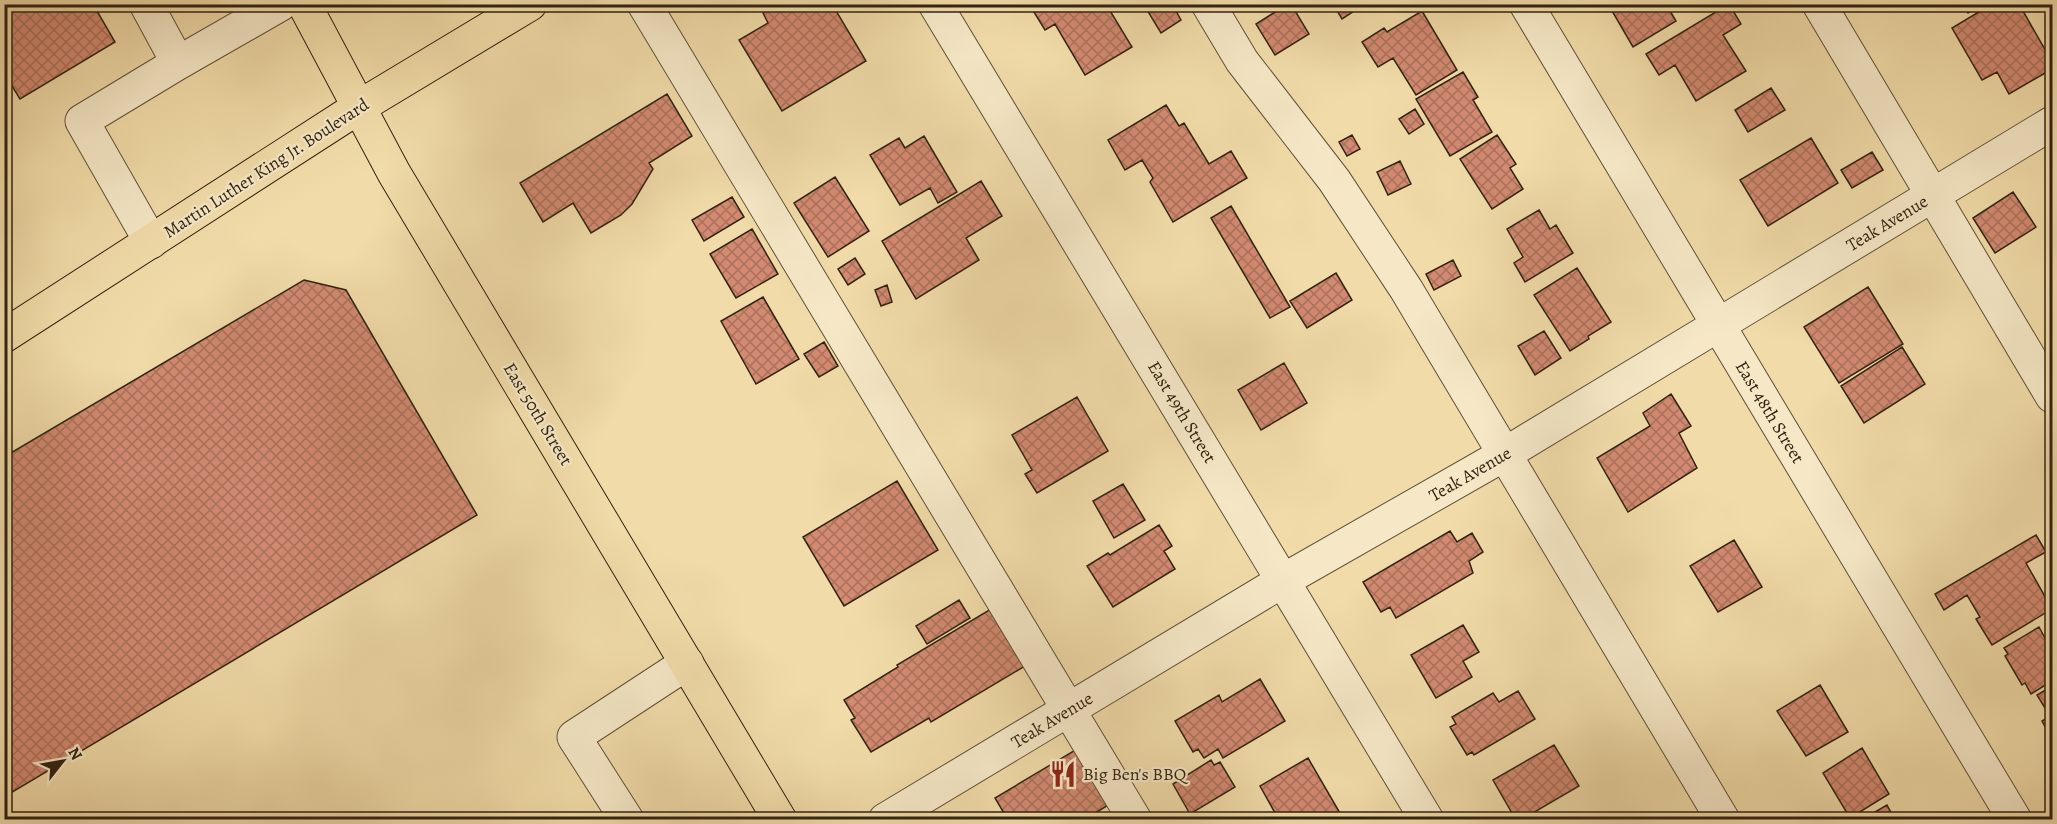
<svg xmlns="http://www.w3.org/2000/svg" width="2057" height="824" font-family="Alegreya,serif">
<defs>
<pattern id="building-cross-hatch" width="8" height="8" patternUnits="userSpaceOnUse" patternTransform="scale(1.5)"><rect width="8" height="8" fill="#d28a71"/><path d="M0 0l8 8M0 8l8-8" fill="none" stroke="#ab705b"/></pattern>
</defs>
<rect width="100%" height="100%" fill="#f1dca9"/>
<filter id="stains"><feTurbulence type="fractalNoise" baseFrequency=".00333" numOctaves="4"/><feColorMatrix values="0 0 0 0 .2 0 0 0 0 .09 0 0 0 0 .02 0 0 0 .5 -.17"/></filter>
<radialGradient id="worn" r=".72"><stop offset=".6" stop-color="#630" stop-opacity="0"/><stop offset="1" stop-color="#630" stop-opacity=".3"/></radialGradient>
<path fill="url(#building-cross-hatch)" stroke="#312312" stroke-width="1.5" d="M4,4h89l22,38 -95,57 -16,-26z
M777,4h55l34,57 -84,50 -43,-71 29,-17 -5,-10z
M1029,4h77l26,43 -47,28 -30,-51 -10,6z
M1156,4h16l9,16 -20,13 -14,-23z
M1288,4h3l18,30 -34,21 -19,-31z
M1333,4h32l-23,15z
M1608,4h58l10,17 -43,26z
M1729,4l12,20 -18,11 23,36 -50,30 -21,-36 -16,10 -13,-21z
M1963,4h20l-15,9z
M1992,4h27l33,58v7l-43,25 -12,-22 -15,8 -30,-52z
M1422,11l35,59 -41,25 -23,-37 -15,9 -16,-25 22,-14 3,4z
M1463,72l15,25 -5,3 19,32 -42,24 -34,-57z
M1771,88l14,22 -37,22 -13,-22z
M667,94l25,42 -43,27 4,6 -21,35 -11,11 -30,18 -18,-30 -30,19 -23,-39z
M1166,105l13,21 5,-3 25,41 22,-13 16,27 -74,44 -23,-40 3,-4 -11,-18 -17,10 -17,-30z
M1415,109l9,15 -15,10 -10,-15z
M1352,135l8,14 -13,7 -8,-14z
M1497,135l19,29 -6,4 13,21 -31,20 -32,-50z
M924,136l33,56 -19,11 -8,-15 -30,17 -30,-50 29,-17 6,10z
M1811,138l27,45 -70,43 -28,-46z
M1872,152l11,18 -31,18 -11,-18z
M1400,161l11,23 -23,11 -11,-23z
M835,177l34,54 -41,26 -34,-54z
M981,181l21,35 -36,22 13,22 -63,39 -34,-58z
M2013,192l23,35 -41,26 -22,-35z
M732,197l12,20 -40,24 -12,-21z
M1231,206l59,101 -20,11 -59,-100z
M1539,210l11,19 6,-4 17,28 -48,29 -11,-19 9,-6 -16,-28z
M752,229l26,45 -42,24 -26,-44z
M855,258l10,16 -17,11 -10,-16z
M1453,260l8,16 -27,14 -8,-16z
M1577,268l34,54 -23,14 1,3 -19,12 -36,-56z
M1336,273l16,27 -45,28 -17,-27z
M304,280l42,10 131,225 -473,282v-340z
M887,285l5,17 -11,4 -6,-16z
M1868,287l35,57 -64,39 -35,-56z
M763,297l36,62 -43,25 -35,-63z
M1544,331l17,27 -26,17 -17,-29z
M824,342l14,24 -19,11 -15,-23z
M1902,347l23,37 -61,39 -23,-37z
M1284,363l23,40 -46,27 -23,-40z
M1671,394l20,32 -12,7 18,35 -69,44 -31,-54 53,-32 -7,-13z
M1077,397l31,54 -71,42 -12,-19 7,-4 -20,-35z
M897,481l41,69 -94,56 -41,-69z
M1123,484l22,36 -31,18 -21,-37z
M1159,525l13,21 -8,5 11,18 -62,38 -26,-41 21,-13 2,2z
M1450,531l7,11 15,-9 11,19 -14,9 4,12 -77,45 -6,-11 -9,5 -18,-30z
M2036,535l10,17 -20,11 26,46 -60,36 -16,-26 4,-2 -13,-22 -23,15 -9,-16z
M1734,540l28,47 -44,25 -28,-46z
M959,600l11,18 -43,26 -11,-18z
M991,609l34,57 -94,56 -2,-4 -58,34 -20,-32 4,-2 -11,-18 54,-33 -1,-2z
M1463,625l16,27 -16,9 9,16 -36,21 -25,-43z
M2039,627l13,24v30l-21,13 -6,-11 -3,2 -17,-29 3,-2 -4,-6z
M1260,679l25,42 -62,37 -5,-9 -14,9 -6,-9 -5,3 -18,-31 44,-26 3,7z
M1820,685l28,47 -42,24 -29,-45z
M2052,686v18l-7,4 -8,-13z
M1518,691l17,28 -61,36 -2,-3 -5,3 -17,-28 6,-3 -4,-7 41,-24 6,9z
M2052,715v24l-10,-18z
M1554,745l25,41 -58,34h-5l-23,-40z
M1862,748l27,46 -39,24 -27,-45z
M1077,749l33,55 -26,16h-76l-13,-22z
M1308,758l36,62h-65l-19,-34z
M1211,760l3,5 6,-3 15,25 -45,27 -17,-30z
M1887,805l7,13 -2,2h-31z"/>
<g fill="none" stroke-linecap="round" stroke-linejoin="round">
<defs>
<path id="minor" d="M146,4l32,59 103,-59
M644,4l491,816
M935,4l492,816
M1208,4l34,57 92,119 72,109 317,531
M1526,4l489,816
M1819,4l233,392
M151,242l-69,-121 96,-58
M627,820l-53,-83 113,-74
M885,820l399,-240 221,-126 547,-331"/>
<path id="major" d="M304,4l90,169 386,647
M4,336l355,-229 171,-103"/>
</defs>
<use href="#minor" stroke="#615138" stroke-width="35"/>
<use href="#major" stroke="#312312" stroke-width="35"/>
<use href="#minor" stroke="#f6e8c7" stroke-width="33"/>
<use href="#major" stroke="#f1dca9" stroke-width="33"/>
</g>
<defs>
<symbol id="restaurant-bare" viewBox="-9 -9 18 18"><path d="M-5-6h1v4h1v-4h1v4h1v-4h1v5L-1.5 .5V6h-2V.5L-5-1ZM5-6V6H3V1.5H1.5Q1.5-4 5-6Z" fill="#8f2418" stroke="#f6e8c7" stroke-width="2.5" paint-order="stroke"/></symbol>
</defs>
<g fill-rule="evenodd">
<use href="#restaurant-bare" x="1044" y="755" width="38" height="38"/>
</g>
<g text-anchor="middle" stroke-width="4.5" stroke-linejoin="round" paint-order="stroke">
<g font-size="18" fill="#312312" stroke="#f6e8c7">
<text transform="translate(266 168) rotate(-33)" y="6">Martin Luther King Jr. Boulevard</text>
<text transform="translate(1887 223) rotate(-31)" y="6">Teak Avenue</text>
<text transform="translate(1182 412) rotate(59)" y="6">East 49th Street</text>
<text transform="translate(1770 412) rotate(59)" y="6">East 48th Street</text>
<text transform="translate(538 414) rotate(59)" y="6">East 50th Street</text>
<text transform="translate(1470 474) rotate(-30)" y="6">Teak Avenue</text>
<text transform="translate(1052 720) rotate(-31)" y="6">Teak Avenue</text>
</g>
<g font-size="18" fill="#312312" stroke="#f6e8c7" text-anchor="start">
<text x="1083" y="780">Big Ben's BBQ</text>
</g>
</g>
<rect width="2057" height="824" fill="none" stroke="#f1dca9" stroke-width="24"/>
<rect x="6" y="6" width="2045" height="812" fill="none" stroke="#312312" stroke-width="3"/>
<rect x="12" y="12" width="2033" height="800" fill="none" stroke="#312312" stroke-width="1.5"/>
<g transform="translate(63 761) rotate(59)" stroke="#f6e8c7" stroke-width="4.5" paint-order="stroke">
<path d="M0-4.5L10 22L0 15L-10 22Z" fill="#312312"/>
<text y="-9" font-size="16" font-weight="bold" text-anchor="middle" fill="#312312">N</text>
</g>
<rect width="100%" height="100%" filter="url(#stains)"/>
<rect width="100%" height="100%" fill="url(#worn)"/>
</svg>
